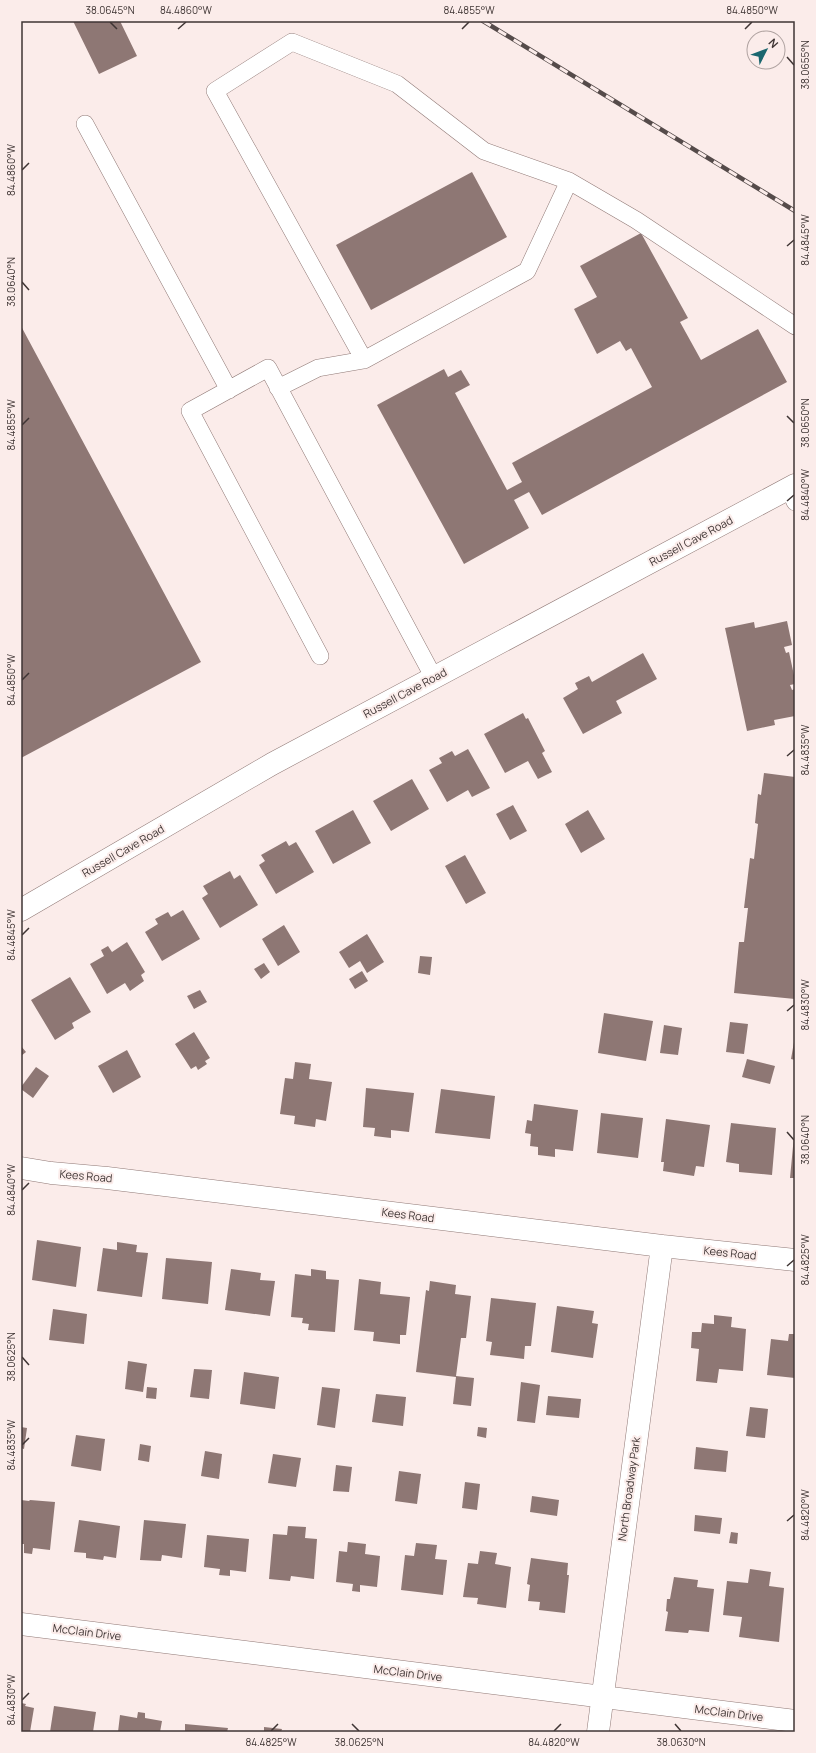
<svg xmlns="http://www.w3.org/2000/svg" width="816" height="1753" font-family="Manrope,sans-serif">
<rect width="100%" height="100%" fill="#fbecea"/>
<path fill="#8e7774" d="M73,21h47l17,35 -38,18z
M472,172l35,65 -136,73 -35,-65z
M641,233l47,85 -8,4 21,38 57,-31 29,53 -245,133 -13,-23 -15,8 15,28 -65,36 -87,-159 67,-36 4,8 13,-7 9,15 -15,8 52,97 15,-8 -10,-19 140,-76 -21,-39 -5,3 -6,-10 -23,13 -23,-45 23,-12 -17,-31z
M21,326l180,336 -180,96z
M787,621l5,24 -8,2 2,6 3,-1 6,28v4l-5,1 2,5 3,-1v27l-21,4 1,5 -28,6 -22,-103 29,-6 1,6z
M643,653l14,26 -41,22 6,12 -39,21 -20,-36 15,-9 -3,-6 14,-7 3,6z
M523,713l3,6 2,-1 17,33 -3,2 10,19 -14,7 -10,-18 -23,12 -21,-39z
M468,749l22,39 -18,9 -4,-7 -21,12 -18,-32 13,-7 -3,-5 13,-7 3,5z
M764,773l31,4v222l-61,-6 5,-51h5l4,-34h-4l6,-50 4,1 4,-35 -3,-1 3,-29 3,1z
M412,779l17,30 -38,22 -18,-30z
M513,805l14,26 -17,9 -14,-26z
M353,810l18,33 -38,21 -18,-33z
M588,810l17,29 -24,14 -16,-29z
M286,841l3,5 7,-4 18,30 -38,22 -17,-29 6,-4 -4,-6z
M465,855l21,38 -20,11 -21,-38z
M230,871l4,8 6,-4 18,30 -38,23 -18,-30 6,-4 -5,-8z
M183,910l17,29 -38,22 -17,-29 13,-8 -3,-5 13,-7 3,5z
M284,925l16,27 -22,14 -16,-27z
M367,934l17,28 -17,11 -7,-12 -11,7 -10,-16z
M127,942l18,30 -4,3 3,6 -14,10 -5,-8 -18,11 -17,-30 14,-8 -3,-6 7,-4 4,6z
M420,956l12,1 -2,18 -12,-2z
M264,963l6,9 -9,7 -7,-10z
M362,971l6,10 -13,8 -6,-10z
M70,977l21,35 -19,11 2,5 -19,12 -24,-40z
M200,990l7,12 -13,7 -7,-13z
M604,1013l49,8 -7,40 -48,-8z
M730,1022l18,2 -4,30 -18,-2z
M664,1025l18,3 -4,27 -18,-2z
M194,1032l16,26 -5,3 2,3 -9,6 -2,-4 -5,3 -16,-25z
M794,1042h1v18l-4,-1z
M21,1046l5,6 -5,4z
M127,1050l14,27 -28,16 -15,-27z
M747,1059l28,7 -5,18 -28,-7z
M295,1062l16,2 -2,15 23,3 -6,39 -10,-2 -1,8 -21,-3 1,-8 -15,-2 5,-36 8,1z
M36,1067l13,9 -16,22 -12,-9v-2z
M366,1088l48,5 -5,39 -18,-2v8l-17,-2 1,-8 -12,-1z
M441,1089l54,7 -5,43 -55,-6z
M534,1104l44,6 -5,41 -18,-2v8l-17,-2v-8l-8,-1 1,-12 -6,-1 2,-13 5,1z
M601,1113l42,5 -5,40 -41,-5z
M666,1119l44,6 -6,42 -8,-1 -2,10 -31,-5 1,-9h-3z
M731,1123l45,5 -4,47 -33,-3v-8l-13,-2z
M794,1136h1v42h-5z
M37,1240l44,7 -5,40 -44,-7z
M117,1242l20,3 -1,7 12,1 -6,44 -45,-6 6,-43 14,2z
M166,1258l46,4 -4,42 -46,-5z
M231,1269l30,4 -1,7 15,1 -5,35 -45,-6z
M311,1269l15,2v8l13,1 -4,52 -27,-2 1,-6 -7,-1 1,-5 -12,-1 4,-43 16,2z
M359,1279l22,3 -1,12 30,3 -4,38h-6v9l-27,-3 1,-9 -20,-2z
M430,1281l26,4 -1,9 16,2 -5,42h-5l-5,38 18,2 -3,28 -18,-2 3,-27 -40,-5 10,-82 3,1z
M491,1298l45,5 -5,43h-6l-1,13 -34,-4 2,-13 -6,-1z
M557,1306l37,5 -2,12 6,1 -5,34 -42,-6z
M53,1309l34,5 -3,30 -35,-4z
M714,1315l18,2 -1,10 15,2 -3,42 -24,-2 -2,14 -21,-2 3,-32 -8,-1 1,-16h9l1,-9 12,1z
M789,1334h6v44l-28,-3 4,-36 17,2z
M128,1361l19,3 -4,28 -18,-3z
M194,1369l18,1 -3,29 -19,-2z
M244,1372l35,5 -4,32 -35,-5z
M521,1382l19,3 -5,38 -18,-2z
M147,1387l10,1 -1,11 -10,-1z
M322,1387l18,2 -5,39 -18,-3z
M376,1394l30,3 -3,29 -31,-4z
M548,1396l33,3 -2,19 -33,-3z
M750,1407l18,2 -3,29 -19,-2z
M21,1427l6,1 -3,21 -3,-1z
M478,1427l9,1 -1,10 -9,-2z
M76,1435l29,4 -4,32 -30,-5z
M140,1444l11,2 -2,16 -11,-2z
M696,1447l32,4 -2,21 -32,-3z
M205,1451l17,3 -3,25 -18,-3z
M273,1454l28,4 -5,29 -28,-4z
M336,1465l16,2 -3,25 -16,-1z
M399,1471l22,3 -4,30 -22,-3z
M465,1482l15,2 -3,26 -15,-2z
M532,1496l27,4 -2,16 -27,-4z
M21,1500l8,1 1,-1 25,2 -5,48 -17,-2 -1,6 -8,-1v-9h-3z
M695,1515l27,3 -2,16 -26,-3z
M79,1520l41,6 -4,32 -12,-2 -1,4 -17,-2v-5l-12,-1z
M144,1520l42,4 -4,34 -20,-3 -1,6 -21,-1z
M288,1526l18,1 -1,11 12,1 -3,40 -23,-3 -1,5 -21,-2 4,-45 14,1z
M731,1532l7,1 -1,11 -8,-1z
M207,1535l42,4 -3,33 -16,-2v6l-11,-1 1,-6 -16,-2z
M348,1542l18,2 -1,10 15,2 -3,31 -17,-2v7l-8,-1 1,-7 -17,-2 3,-31 8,1z
M416,1543l21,2 -2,14 12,1 -4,35 -42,-5 4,-35 9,1z
M480,1551l17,2 -2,11 16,3 -5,41 -29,-4 1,-6 -15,-1 5,-34 10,1z
M531,1558l37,5 -1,12h2l-4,38 -26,-3 1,-8 -12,-1 2,-16 -3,-1z
M750,1569l21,3 -2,14 15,2 -5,54 -40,-5 3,-20 -19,-2 4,-34 21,2z
M674,1577l24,3 -1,7 17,2 -5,43 -20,-2 -1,3 -23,-2 3,-19 -2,-1 1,-12h3z
M21,1703l5,1 -1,2 9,2 -4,24h-9z
M54,1706l42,6 -3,20h-43z
M138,1712l7,1v5l17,3 -2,11h-42l2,-17 17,3z
M185,1724l43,4 -1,4h-42z
M264,1727l18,2 -1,3h-17z"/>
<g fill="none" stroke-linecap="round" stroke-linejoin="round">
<defs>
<path id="lane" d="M85,124l144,266
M364,360l-149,-269 77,-49 105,42 87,67 85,30
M278,388l40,-20 46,-8 163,-89 42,-90 67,39 159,106
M789,488l6,14
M320,656l-130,-245 78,-43 166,310"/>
<path id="street" d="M21,1168l30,5 56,5 555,68 133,14
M21,1624l774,97
M598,1732l64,-486"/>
<path id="secondary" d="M21,910l251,-146 523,-279"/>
</defs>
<use href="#lane" stroke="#907976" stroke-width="18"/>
<use href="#street" stroke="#907976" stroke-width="23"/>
<use href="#secondary" stroke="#907976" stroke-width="23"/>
<use href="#lane" stroke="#fff" stroke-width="17"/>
<use href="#street" stroke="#fff" stroke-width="22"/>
<use href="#secondary" stroke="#fff" stroke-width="22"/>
<defs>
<path id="rail" d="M483,21l312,190"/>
</defs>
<use href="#rail" stroke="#554b4a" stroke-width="4.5"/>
<use href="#rail" stroke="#fbecea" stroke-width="3" stroke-dasharray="9" stroke-linecap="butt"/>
</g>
<path fill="none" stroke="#3f3534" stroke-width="1.5" d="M110,22l7,7M178,29l8,-7M462,29l7,-7M745,29l7,-7M787,57l7,8M22,170l7,-7M787,246l7,-6M22,282l7,8M787,416l7,7M22,425l7,-7M787,501l7,-6M22,680l7,-7M787,756l7,-6M22,935l7,-7M787,1011l7,-6M787,1132l7,8M22,1190l7,-7M787,1266l7,-6M22,1357l7,8M22,1445l7,-7M787,1521l7,-6M22,1700l7,-7M352,1724l7,7M675,1724l6,7M271,1731l7,-7M554,1731l7,-7"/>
<g text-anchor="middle" stroke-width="4" stroke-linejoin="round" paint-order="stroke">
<g font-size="11" fill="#3f3534" stroke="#fbecea">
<text transform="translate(691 541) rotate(-28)" y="4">Russell Cave Road</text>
<text transform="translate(405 693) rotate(-28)" y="4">Russell Cave Road</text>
<text transform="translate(123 851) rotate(-30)" y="4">Russell Cave Road</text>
<text transform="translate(86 1176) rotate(5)" y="4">Kees Road</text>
<text transform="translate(408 1215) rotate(7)" y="4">Kees Road</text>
<text transform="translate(730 1253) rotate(6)" y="4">Kees Road</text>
<text transform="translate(629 1489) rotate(-82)" y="4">North Broadway Park</text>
<text transform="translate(87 1632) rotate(7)" y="4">McClain Drive</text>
<text transform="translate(408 1673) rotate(7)" y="4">McClain Drive</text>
<text transform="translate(729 1713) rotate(7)" y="4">McClain Drive</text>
</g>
</g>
<rect width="816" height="1753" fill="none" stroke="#fbecea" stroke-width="44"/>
<g transform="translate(766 50) rotate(48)"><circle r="19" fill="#fbecea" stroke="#b0a3a1"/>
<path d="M0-3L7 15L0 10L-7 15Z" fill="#1b676f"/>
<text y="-6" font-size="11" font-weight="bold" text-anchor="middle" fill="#3f3534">N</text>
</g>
<rect x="22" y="22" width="772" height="1709" fill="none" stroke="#3f3534" stroke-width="1.5"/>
<g font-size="10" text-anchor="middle" fill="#3f3534">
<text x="110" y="14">38.0645°N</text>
<text x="186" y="14">84.4860°W</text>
<text x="469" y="14">84.4855°W</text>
<text x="752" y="14">84.4850°W</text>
<text transform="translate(805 65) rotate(-90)" y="4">38.0655°N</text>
<text transform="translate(11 170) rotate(-90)" y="4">84.4860°W</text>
<text transform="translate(805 240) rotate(-90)" y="4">84.4845°W</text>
<text transform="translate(11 282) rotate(-90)" y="4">38.0640°N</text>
<text transform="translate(805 423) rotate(-90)" y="4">38.0650°N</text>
<text transform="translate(11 425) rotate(-90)" y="4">84.4855°W</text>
<text transform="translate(805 495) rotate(-90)" y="4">84.4840°W</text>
<text transform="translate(11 680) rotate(-90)" y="4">84.4850°W</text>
<text transform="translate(805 750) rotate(-90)" y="4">84.4835°W</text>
<text transform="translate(11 935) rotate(-90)" y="4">84.4845°W</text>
<text transform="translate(805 1005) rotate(-90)" y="4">84.4830°W</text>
<text transform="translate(805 1140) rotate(-90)" y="4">38.0640°N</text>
<text transform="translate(11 1190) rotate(-90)" y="4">84.4840°W</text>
<text transform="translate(805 1260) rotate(-90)" y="4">84.4825°W</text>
<text transform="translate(11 1357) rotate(-90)" y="4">38.0625°N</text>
<text transform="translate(11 1445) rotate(-90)" y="4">84.4835°W</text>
<text transform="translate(805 1515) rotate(-90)" y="4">84.4820°W</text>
<text transform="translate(11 1700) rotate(-90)" y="4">84.4830°W</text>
<text x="271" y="1746">84.4825°W</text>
<text x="359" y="1746">38.0625°N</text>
<text x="554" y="1746">84.4820°W</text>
<text x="681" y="1746">38.0630°N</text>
</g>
</svg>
